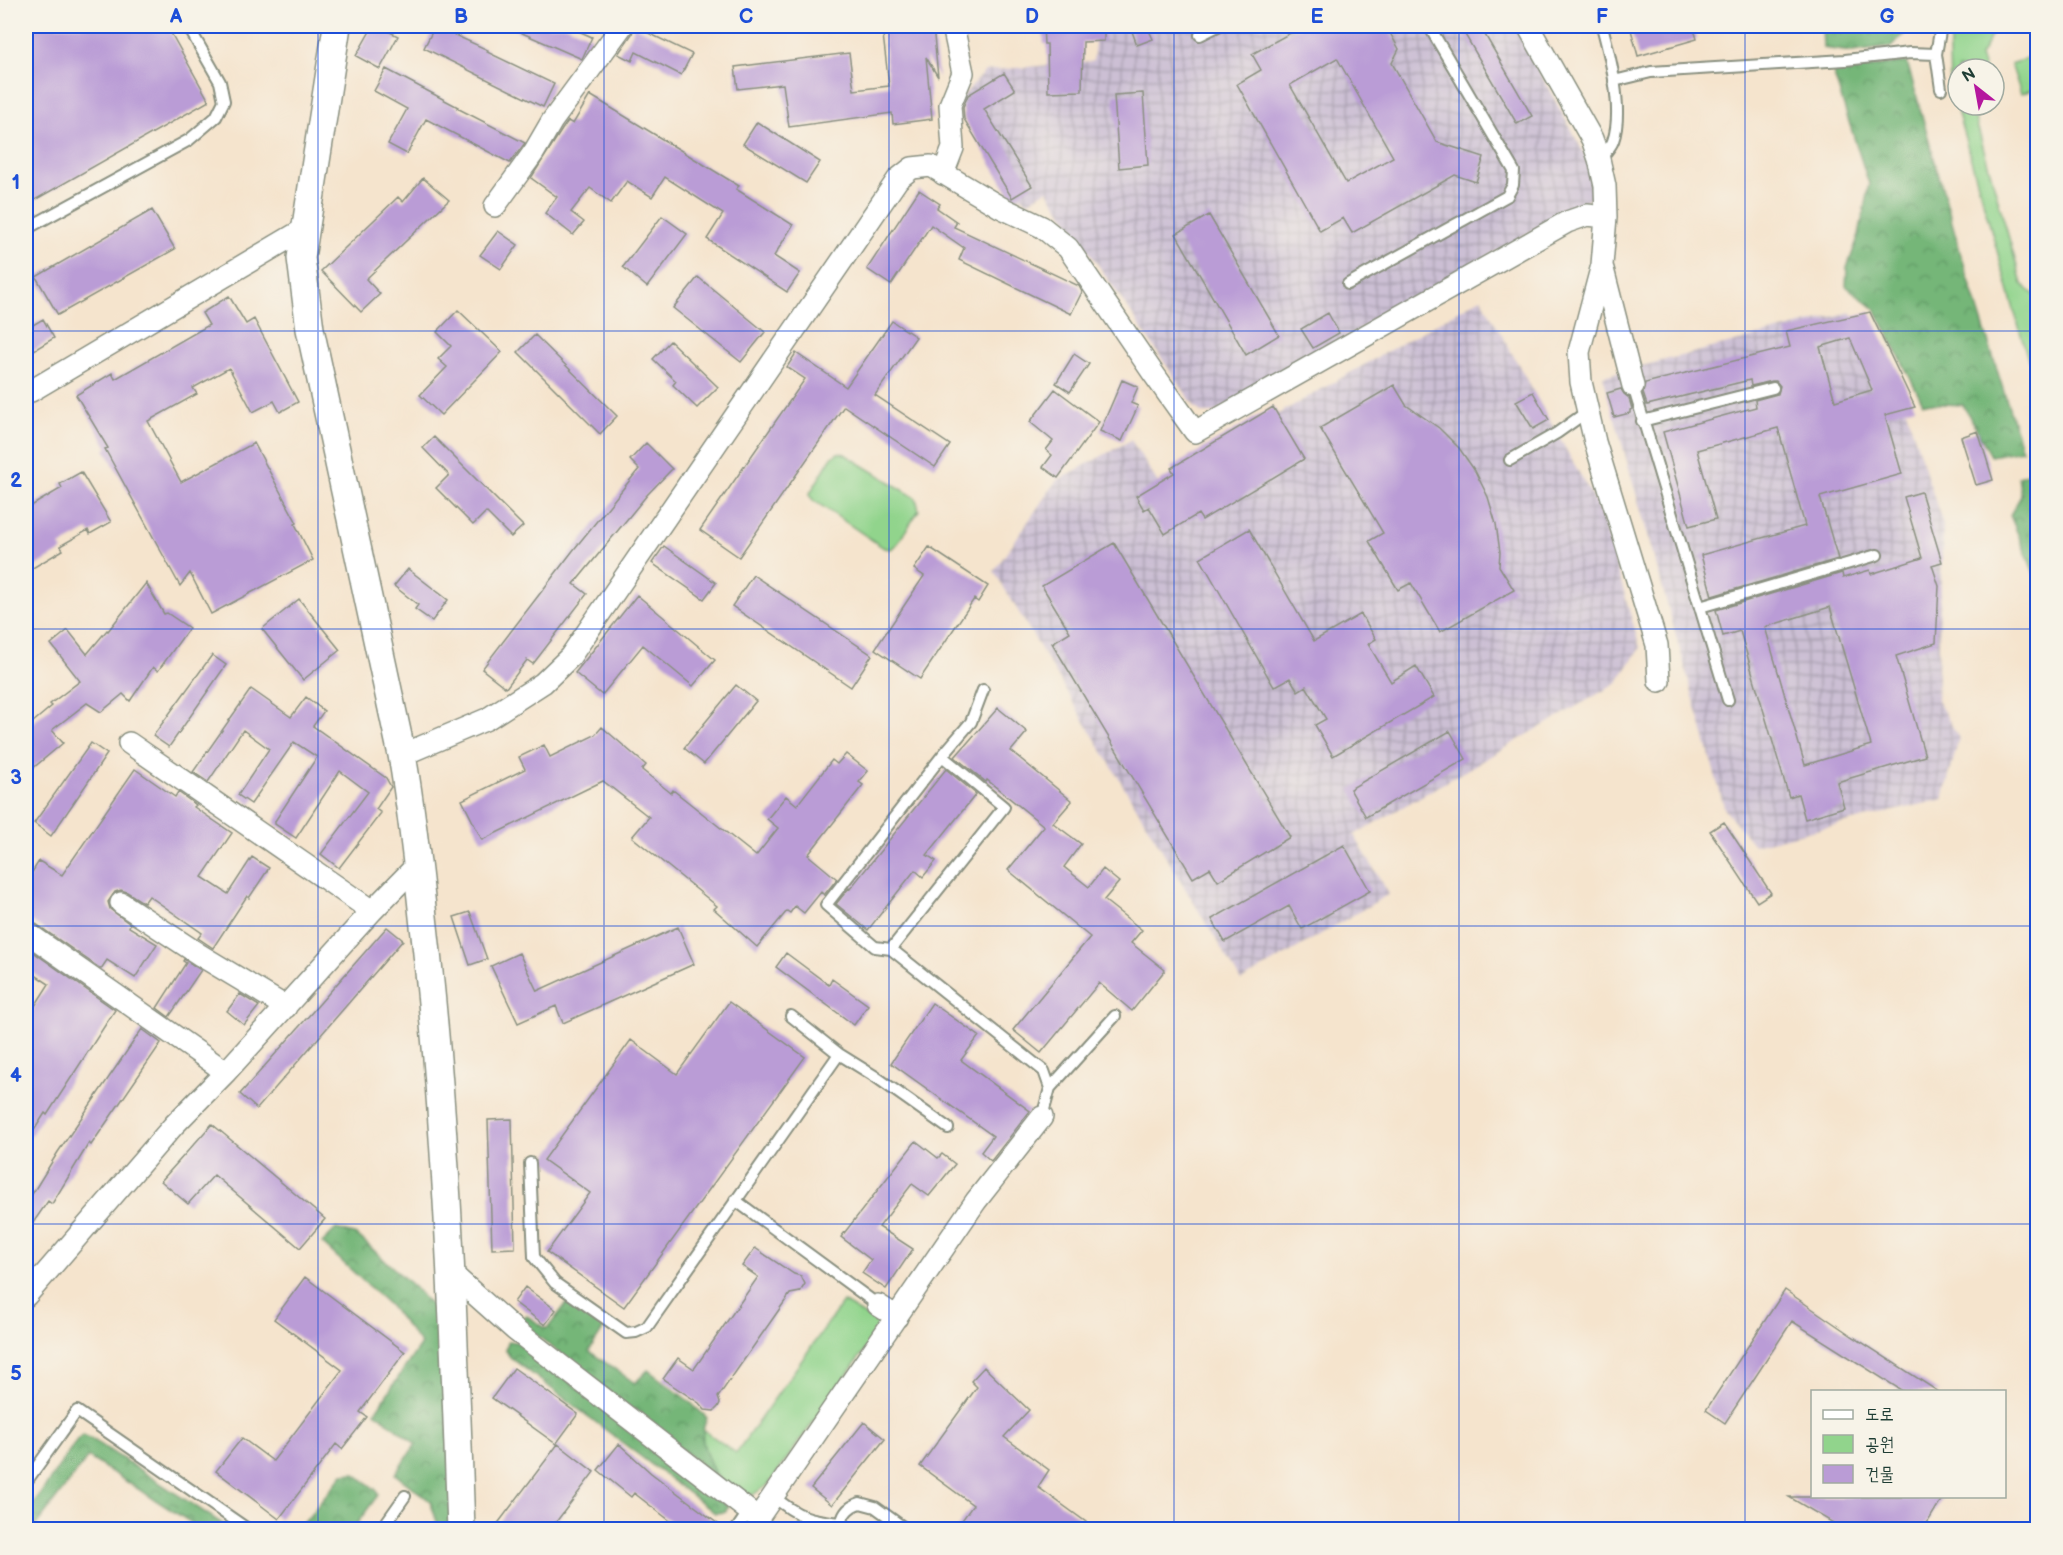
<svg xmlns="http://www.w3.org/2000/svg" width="2063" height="1555" font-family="'Balsamiq Sans','Poor Story',sans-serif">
<defs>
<pattern id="industrial-grid" width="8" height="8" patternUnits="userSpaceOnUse" patternTransform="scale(1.5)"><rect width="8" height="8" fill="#ccbfd4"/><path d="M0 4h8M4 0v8" fill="none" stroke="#a59cad"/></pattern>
<pattern id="forest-crowns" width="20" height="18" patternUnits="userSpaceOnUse" patternTransform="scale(1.5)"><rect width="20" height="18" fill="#74b678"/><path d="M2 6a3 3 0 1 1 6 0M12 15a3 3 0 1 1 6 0" fill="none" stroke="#5f9563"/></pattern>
</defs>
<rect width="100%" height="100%" fill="#f7f3e8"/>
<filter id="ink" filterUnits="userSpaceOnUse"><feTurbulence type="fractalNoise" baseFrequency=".0167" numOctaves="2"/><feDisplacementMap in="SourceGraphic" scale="12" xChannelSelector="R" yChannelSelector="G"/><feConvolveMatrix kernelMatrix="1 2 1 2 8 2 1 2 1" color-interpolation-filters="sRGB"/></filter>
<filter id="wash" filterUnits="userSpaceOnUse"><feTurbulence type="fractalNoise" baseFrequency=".008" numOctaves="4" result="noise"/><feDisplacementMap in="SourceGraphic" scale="24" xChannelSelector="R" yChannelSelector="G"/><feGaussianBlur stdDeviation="1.35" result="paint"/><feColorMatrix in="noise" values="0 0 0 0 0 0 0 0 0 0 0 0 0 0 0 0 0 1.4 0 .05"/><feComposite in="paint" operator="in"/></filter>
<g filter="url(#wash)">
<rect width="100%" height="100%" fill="#f5e4cd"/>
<path fill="url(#industrial-grid)" d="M1097,26h417l78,142 -1,29 -377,216h-12l-7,-6 -148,-217 -20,12 -6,-6 -5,4 -58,-98 27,-31 108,-10z
M1481,298l120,214 39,136 -23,35 -263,152 35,59 -148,87 -247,-410 62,-90 75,-41 27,43z
M1851,312l42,58 50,155 -6,175 22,38 -16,61 -189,46 -29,-35 -122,-434z"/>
<path fill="#91d48c" stroke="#588860" stroke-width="1.5" d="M1953,26h44l-17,30 4,13h-26v36h18l-3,6 49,173 15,13v68l-9,-6 -78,-273 -1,-34z
M2035,56l2,8v24l-16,6 -10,-30z
M838,453h5l73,45 3,12 -21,33 -7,6 -7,-1 -71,-48 -4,-5 22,-37z
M843,1302l39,24 -113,158 -18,12c-33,-8 -50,-35 -49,-67l34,24z"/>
<path fill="url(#forest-crowns)" stroke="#4a7a56" stroke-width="1.5" d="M1822,26h87v3l-18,18 -39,5 -29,-4z
M1907,62l53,189 62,199 -31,6 -28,-51 -40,-2 -48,-94 -29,-23 1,-18 12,-33 10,-51 -36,-112z
M2032,472l6,9 -1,99 -27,-65 11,-19 -3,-19z
M336,1229l21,6 57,52 26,28 15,210 -16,3 -9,-27 -35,-27 21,-30 -41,-32 46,-68 -32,-39 -67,-62z
M567,1303l37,25 -15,23 46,32 13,-13 42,32 17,16c-11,25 1,35 8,58l-196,-155 4,-4 4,-1 20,13z
M509,1341l12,2 207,164 -3,5 -10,1 -205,-156 -5,-8z
M83,1435l9,4 134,87 3,3h-28l-113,-72 -55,72h-7v-14l52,-77z
M354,1473l22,17 2,5 -25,34h-54l44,-55z"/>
<g id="blocks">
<path fill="#ba9cd6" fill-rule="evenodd" d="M26,26h141l42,75 -183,104z
M373,26h5l20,10 -18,33 -24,-13z
M435,26l53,24 -1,2 67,32 -11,23 -119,-59z
M506,26h61l25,11 -10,22z
M634,26l58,28 -11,21 -45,-23 -4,9 -14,-7 14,-20z
M882,26h51l5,51 -12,-20 6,62 -39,5 -1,-11 -103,14 -6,-43 -45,5 -3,-22 114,-14 5,37 35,-4z
M1043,26h61v15l-21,1 -1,49 -34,1 -1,-48h-3z
M1130,26h17l6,13 -16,6z
M1303,26h83l13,23 -7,14 45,79 47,15 -8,25 -21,-7 -103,58 -9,-15 -23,13 -83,-147 24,-14 -9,-16zM1337,58l56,99 -47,26 -56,-98z
M1460,26h20l52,90 -15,8z
M1630,26h63l4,13 -59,17z
M386,69l72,38 -1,1 68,35 -15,20 -84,-44 -19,35 -19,-10 19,-35 -33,-18z
M1004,73l11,17 -31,19 48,77 -20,12 -48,-79 -1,-12 5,-12z
M1143,93l5,72 -29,3 -5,-73z
M590,95l149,91 -3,3 57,36 -19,31 26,17 -13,19 -80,-53 16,-25 -58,-37 -13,20 -25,-16 -16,22 -21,-15 -19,24 13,10 -11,13 -28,-22 12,-16 -26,-19 32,-50 5,-7 5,3z
M757,122l63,40 -14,21 -63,-39z
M423,178l26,22 -83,79 14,15 -19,18 -40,-41 77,-74 5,5z
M919,190l21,14 -3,4 20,14 -3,5 125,59 3,6 -11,22 -112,-54 5,-12 -33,-23 -40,60 -24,-16z
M152,210l23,39 -117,66 -22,-38z
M1209,215l70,120 -33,20 -70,-121z
M662,216l25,18 -40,53 -24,-20z
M498,231l20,14 -17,24 -21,-14z
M698,277l67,55 -24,30 -68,-54z
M229,296l17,28 8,-5 44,83 -18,10 -6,-11 -21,11 -24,-44 -36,20 4,6 -49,27 33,61 73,-39 43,80 -2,1 18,36 -102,54 -21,-41 -10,13 -75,-137 3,-1 -32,-53 36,-22 3,6 94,-54 -7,-12z
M458,310l44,42 -61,63 -21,-20 27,-28 -9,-8 13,-13 -14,-14z
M1870,312l45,95 -30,8 17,59 -82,23 18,62 -126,37 -11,-41 104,-29 -27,-98 -81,22 19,69 -27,7 -26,-94 93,-25 -1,-7 23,-6 2,-8 -4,-5h-4l-21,5 -1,-6 -103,25 -4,-12 2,-10 145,-36 -4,-16zM1850,338l22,52 -37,11 -15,-54z
M1328,313l11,20 -26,15 -12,-19z
M43,319l11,19 -28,17v-26z
M892,321l24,16 -41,58 75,50 -15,22 -91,-61 -105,151 -39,-27 105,-151 -18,-12 9,-14 50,34z
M535,335l82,81 -17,18 -82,-82z
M670,341l48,46 -21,21 -24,-23 3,-4 -23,-22z
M1074,354l15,10 -19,28 -14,-9z
M1122,380l16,7 -7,16 7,3 -16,35 -22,-10z
M1394,385l12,20 33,23 20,20 16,23 13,26 8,27 4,28 -1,14 15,24 -74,42 -29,-49 -13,7 -29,-49 14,-8 -63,-105z
M1055,389l44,33 -41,56 -15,-11 9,-12 -6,-5 7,-9 -23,-19z
M1621,389l3,5 5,4 3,11 -2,1v3l-16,4 -7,-24z
M1533,392l16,28 -16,9 -17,-28z
M1273,407l31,52 -102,61 -4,-6 -33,20 -16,-27 -5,3 -8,-14 38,-23 -3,-5z
M1978,431l15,49 -17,5 -15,-48z
M434,437l89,89 -12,11 -25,-25 -13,13 -37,-37 13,-13 -26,-27z
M646,443l26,26 -25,26 -73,89 13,10 -54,70 -6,-4 -21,28 -24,-19 93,-121 64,-79 -9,-9z
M81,472l30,50 -21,12 -2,-4 -28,16 3,4 -37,22v-63l36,-21 -2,-4z
M1921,492l21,70 -10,3 7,21 -3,57 -40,13 29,100 -88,26 7,25 -39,12 -7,-25 -9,3 -49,-166 -17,5 -7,-26 126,-37 1,5 27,-8 1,4 51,-16 -18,-61zM1830,607l41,138 -66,20 -40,-138z
M1249,529l65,112 47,-27 15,25 -8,5 23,38 25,-16 18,31 -101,59 -18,-31 11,-6 -20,-33 -8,5 -8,-13 -16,9 -74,-129z
M1114,543l176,294 -72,44 -8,-13 -17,10 -141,-235 18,-11 -28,-46z
M664,546l52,37 -12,16 -52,-36z
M929,547l59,39 -10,16 -4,-3 -54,80 -45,-30 49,-73 -10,-7z
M408,569l40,31 -16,21 -17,-12 3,-4 -24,-19z
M753,575l119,80 -21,32 -119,-81z
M146,583l18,31 3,-1 22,15 -31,43 -5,-4 -23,34 -7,-7 -22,18 -14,-9 -35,27 11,13 -37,31v-46l26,-22 -2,-2 30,-23 -29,-37 17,-14 19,24 20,-24 1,1z
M637,595l78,65 -22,26 -50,-41 -41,50 -27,-22z
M299,599l41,51 -37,30 -41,-51z
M212,655l14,10 -57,82 -16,-11z
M736,685l20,16 -52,63 -20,-16z
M251,689l40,28 15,-20 18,14 -11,15 73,52 5,9 -15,22 5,4 -42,55 -18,-14 47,-62 -28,-21 -44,67 -21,-14v-3l42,-64 -23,-15 -43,62 -13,-9 31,-46 -26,-19 -35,52 -15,-10z
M998,708l29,24 -16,19 61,50 -19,22 28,21 -17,23 25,20 14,-18 16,13 -15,18 38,30 -11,13 34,27 -33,41 -33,-28 -58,70 -28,-23 77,-93 -82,-67 36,-44 -57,-46 -1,2 -31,-25z
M602,727l44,38 -4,5 29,23 2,-3 83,66 22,-28 -11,-9 19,-23 11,9 35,-45 5,4 9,-10 22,17 -9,11 4,3 -55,70 29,24 -13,16 -3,-3 -17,21 -9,-7 -5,7 -3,-2 -30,36 -43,-38 3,-3 -85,-69 17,-20 -46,-36 -121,59 -20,-40 63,-31 -6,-12 25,-12 6,12 45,-22z
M1450,731l16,28 -100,58 -16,-28z
M91,743l16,11 -56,82 -17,-13z
M135,769l40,28 3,-5 18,13 -2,2 38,26 -30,44 26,17 24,-37 17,11 -20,30 -2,-2 -34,52 -15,-10 4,-5 -53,-37 -5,7 -17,-11 -6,-2 -6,2 -7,10 2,7 20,15 -1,3 28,17 -22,34 -28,-18 -6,9 -68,-47 -7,-2v-38l13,-21 23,14z
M946,769l30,25 -49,61 9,6 -13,16 -8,-7 -47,60 -32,-26 13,-16 1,1z
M1724,822l47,71 -14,9 -47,-71z
M1344,845l26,46 -68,38 -13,-23 -64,36 -13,-23z
M470,912l17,47 -17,6 -16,-48z
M387,927l16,13 -146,169 -17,-15z
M678,927l16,37 -131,59 -7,-17 -38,17 -27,-57 28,-13 18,38z
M26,947l89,63 -68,105 -2,-2 -19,30v-123l23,-36 -23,-15z
M786,953l43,32 3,-6 36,26 -14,20 -78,-58z
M184,959l17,11 -32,47 -12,-9 29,-45 -3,-2z
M240,994l19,12 -15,19 -17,-14z
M729,1002l76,55 -181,250 -77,-55 43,-59 -46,-33 87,-120 46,34z
M932,1003l47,33 -18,24 69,51 -39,50 -10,-9 12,-16 -102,-73z
M142,1029l19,14 -70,102 -2,-2 -37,61 -4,-3 -22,32v-29l32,-52z
M512,1119l3,129 -23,1 -4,-129z
M212,1124l113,95 -25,29 -86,-73 -26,29 -27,-23z
M916,1141l22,17 4,-4 13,10 -26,32 -17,-12 -33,43 34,22 -27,40 -24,-16 9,-13 -30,-23z
M755,1248l39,26 7,2 4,8 -5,8 -10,2 -72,103 2,6 -2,4 -4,4 -9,-1 -6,-7 -36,-24 15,-21 16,11 64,-92 -16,-11z
M305,1277l100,75 -45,60 7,5 -25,32 -6,-5 -57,75 -63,-48 26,-33 31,23 69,-91 -68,-51z
M525,1287l31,23 -11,15 -31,-23z
M1785,1290l67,46 87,56h-35l-112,-71 -67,102 -19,-13z
M984,1367l45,43 -25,27 45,33 -11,17 59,43h-142l18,-25 -53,-39 57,-79 -6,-6z
M514,1368l64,46 -22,30 -64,-46z
M864,1422l21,17 -53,66 -21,-17z
M558,1444l36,28 -44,58h-57z
M619,1444l32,29 75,57h-44l-48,-37 -3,4 -33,-27z
M1789,1497h154l-20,33h-78z"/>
</g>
</g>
<g filter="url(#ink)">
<use href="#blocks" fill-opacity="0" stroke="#8a9080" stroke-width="1.5"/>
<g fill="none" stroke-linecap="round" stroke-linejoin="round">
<defs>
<path id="service" d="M1941,26l-5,28 5,35
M1200,35l18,-9
M1614,81l37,-9 194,-12 65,-7 26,1
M1600,159c4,-5 11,-12 13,-18 11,-31 -3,-85 -11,-115
M26,229l163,-89 27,-23 8,-16 -4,-19 -32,-56
M1348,284l159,-88 6,-11 1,-14 -85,-145
M1633,386l95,314
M1642,421l131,-33
M1510,460l47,-27 31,-22
M1700,607l177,-52
M942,756l62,51 -113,142 153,122 6,17 -8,29
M891,949l-16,-2 -49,-42 116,-149 29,-34 12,-32
M839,1054l37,23 72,51
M1050,1088l65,-72
M530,1163l4,94 21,26 71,50 10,-1 11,-5 192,-273 -48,-38
M735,1200l143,105
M26,1482l51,-71 172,119
M773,1496c25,21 36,24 68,27
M758,1518l13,12
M381,1530l24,-34
M736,1530l13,-19
M842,1530c-2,-14 5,-23 18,-27l15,4 32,23"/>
<path id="minor" d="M1528,26l64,113 7,20 6,27 1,31 -4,48 -23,87 2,30 14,60 62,203 2,36
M943,174l10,-26 -3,-43 13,-32 -10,-47
M495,206l39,-54 18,-31 70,-95
M1603,269l30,117
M26,392l5,-1 275,-163
M129,743l243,168
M402,755l85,-36 56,-36 27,-26 328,-478 14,-11 19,-2 69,41 42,20 26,21 85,125 42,59 372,-210 20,-7 19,2
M121,903l79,52 86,52
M26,932l200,140
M451,1273l64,57 243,188 218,-317 66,-84
M26,1296l148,-171 52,-53 146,-161 45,-46
M878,1305l19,12"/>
<path id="tertiary" d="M337,26l-36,232 9,71 92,426c10,57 16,114 22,171 23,201 30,402 37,604"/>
</defs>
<use href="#service" stroke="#8a9080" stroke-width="14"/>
<use href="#minor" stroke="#8a9080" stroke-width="24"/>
<use href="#tertiary" stroke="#8a9080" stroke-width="30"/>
<use href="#service" stroke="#fff" stroke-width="10"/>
<use href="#minor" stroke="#fff" stroke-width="21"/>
<use href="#tertiary" stroke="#fff" stroke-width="27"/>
</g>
</g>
<path fill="none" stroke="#1d4ed8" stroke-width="1.5" stroke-opacity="0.55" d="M318,26v1504M604,26v1504M889,26v1504M1174,26v1504M1459,26v1504M1745,26v1504M26,331h2012M26,629h2012M26,926h2012M26,1224h2012"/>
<rect width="2063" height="1555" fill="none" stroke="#f7f3e8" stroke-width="66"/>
<rect x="1811" y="1390" width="195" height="108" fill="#f7f3e8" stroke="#a1aaa0" stroke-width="1.5"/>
<rect x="1823" y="1410" width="30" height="9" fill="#ffffff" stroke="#a1aaa0" stroke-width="1.5"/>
<text x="1865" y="1420" font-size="18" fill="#1f3d34">도로</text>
<rect x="1823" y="1435" width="30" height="18" fill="#91d48c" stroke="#a1aaa0" stroke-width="1.5"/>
<text x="1865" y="1450" font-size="18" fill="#1f3d34">공원</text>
<rect x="1823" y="1465" width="30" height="18" fill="#ba9cd6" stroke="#a1aaa0" stroke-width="1.5"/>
<text x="1865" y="1480" font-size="18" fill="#1f3d34">건물</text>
<g transform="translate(1976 87) rotate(329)"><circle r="28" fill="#f7f3e8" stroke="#a1aaa0" stroke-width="1.5"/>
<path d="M0-4.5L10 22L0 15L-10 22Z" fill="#b5179e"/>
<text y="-9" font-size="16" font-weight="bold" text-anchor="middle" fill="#1f3d34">N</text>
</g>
<rect x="33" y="33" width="1997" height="1489" fill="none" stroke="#1d4ed8" stroke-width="2"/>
<g font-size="20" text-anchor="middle" font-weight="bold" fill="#1d4ed8">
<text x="176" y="23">A</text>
<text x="461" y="23">B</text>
<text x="746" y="23">C</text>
<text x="1032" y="23">D</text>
<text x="1317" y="23">E</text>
<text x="1602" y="23">F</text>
<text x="1887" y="23">G</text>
<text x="16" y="189">1</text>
<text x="16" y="487">2</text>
<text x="16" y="784">3</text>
<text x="16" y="1082">4</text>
<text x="16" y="1380">5</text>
</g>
</svg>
